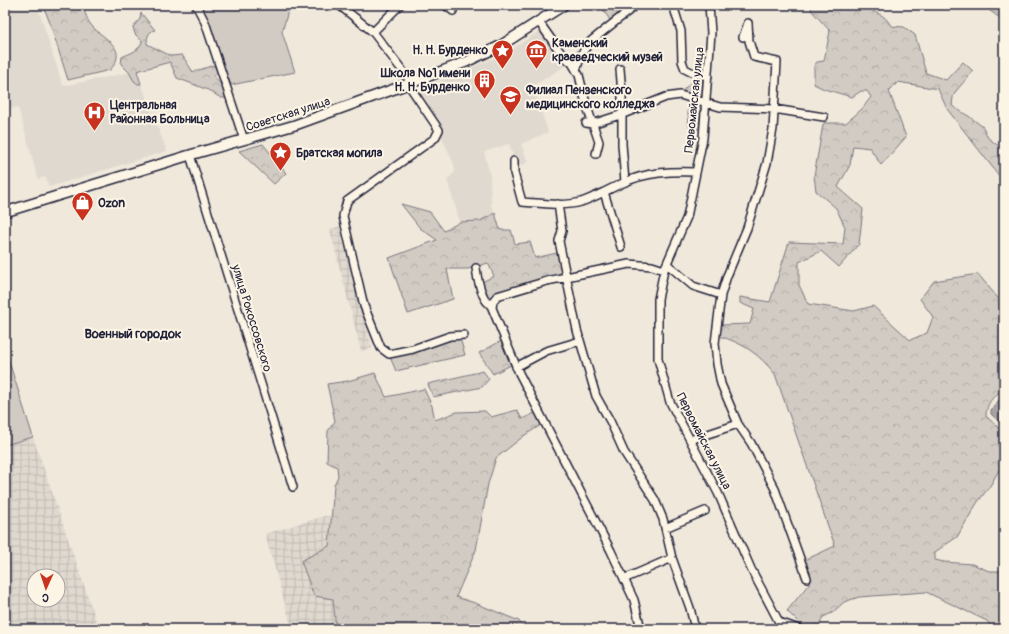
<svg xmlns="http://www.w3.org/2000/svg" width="1009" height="634" font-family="Pangolin,sans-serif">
<defs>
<pattern id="industrial-grid" width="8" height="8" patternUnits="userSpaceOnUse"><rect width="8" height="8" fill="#e0d9cf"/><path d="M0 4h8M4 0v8" fill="none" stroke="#c0bab3"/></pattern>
<pattern id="forest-crowns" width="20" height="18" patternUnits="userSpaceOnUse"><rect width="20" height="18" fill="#d1cbc3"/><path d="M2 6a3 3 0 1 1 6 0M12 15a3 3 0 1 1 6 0" fill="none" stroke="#b3aea8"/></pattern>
</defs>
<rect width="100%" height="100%" fill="#efe8db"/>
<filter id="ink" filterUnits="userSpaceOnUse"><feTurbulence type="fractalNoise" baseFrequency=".025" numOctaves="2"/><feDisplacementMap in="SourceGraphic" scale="8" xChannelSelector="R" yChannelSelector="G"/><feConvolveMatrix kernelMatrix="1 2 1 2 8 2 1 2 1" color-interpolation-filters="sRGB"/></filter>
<g filter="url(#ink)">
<path fill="#e0d9cf" d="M17,5h20l26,81 73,-15 31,80 -118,36 -4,-10 -7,2 -20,-72 -13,3v-103z
M540,31l25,35 -32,20 15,46 -27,12 7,18 -11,5 -8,-23 -25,8 6,24 1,29 4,8 -15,8 -20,1 -13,-42 8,-8 -1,-8 -11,-24 -3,-10 -22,-40 86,-36z"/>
<path fill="url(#industrial-grid)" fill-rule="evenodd" d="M339,226l33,122 -11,3 -31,-121z
M33,437l65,189 -9,3h-84v-184zM34,576h24v24h-24z
M324,516h7l-2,30 7,83h-44l-27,-95z"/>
<path fill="#d1cbc3" stroke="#7a767f" d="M206,5h71l11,6 -6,21 13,40 -64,13 -30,-78z
M5,349l28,88 -28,8z"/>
<path fill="url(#forest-crowns)" stroke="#7a767f" d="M43,5l40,1c2,6 4,15 9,20 11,13 38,22 18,44l-42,10 -18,-57z
M600,5h31l-21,15z
M812,5h53c10,10 19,7 26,21l13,1 11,8 11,38 20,7 17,-18 10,9 -17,20 -3,6 -1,9 18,11 13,10 5,11 16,12v32l-57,-73 -9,-20 -40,-7 -9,9 17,46 -25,28 -11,-17 -17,-2 -3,19 -12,22 25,22 -4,35 -20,23 -18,-16 -22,11v23l9,19 46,7 19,-5 37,34 17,-7 6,-16 -13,-18 14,-18 44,-7 19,23 7,6v57l-4,5 4,4v21c-11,5 -18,14 -18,26l18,17v28l-14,25 -13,17 -20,34 -22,15v8l9,2 28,2 17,7h15v58h-11l-6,-8 -61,-29 -67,5 -15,5 -12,11 -9,4 -5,12h-13l-18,-18 25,-31 -7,-20 30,-14 -60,-172c-16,-20 -32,-31 -56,-38l2,-11 29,-1 4,-15 -14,-6v-6l30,5 19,-60 54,2 2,-17 -9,-19 -20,-17 -2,-15 9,-51 1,-2h22l16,-14 9,-12 -4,-6h-6l-9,6 -28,-8 -10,-5v-18l3,-4 7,-1 6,-30 -19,-21z
M982,5h22v16z
M141,13l14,17c-7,1 -8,8 -8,14l24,12 11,-1 11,17 21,-7 4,8 -4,3 7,9 6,13h-6l-13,-8 -31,-12 -7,-16 -33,9 4,13h-3l-4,-3 -5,-9 -8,-8 1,-7c8,-4 18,-6 20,-16l-7,-7 -2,-7 7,-8z
M699,76l4,3 -1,21 -19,-6 1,-5z
M687,100l14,4 -2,25 -5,1 -5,-3z
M263,144l23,29 -12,11 -35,-33z
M401,204l29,8 14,19 16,-9 20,-1 15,-8 5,17h11l4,14 15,-2 5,16 22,-5 6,22 -77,23 -6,-15 14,-7 -6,-13 -20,6h-21l6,30 -45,15 -19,-56 48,-18 -17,-12z
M460,338l5,17 -69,16 -6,-14z
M501,341l10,24 -18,9 -14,-21z
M483,371l6,8 -7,8 -49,10 -5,-13z
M375,373l11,24 38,-8 8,17 3,14 22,-8 28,-1 6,6 26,-7 5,9 13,-6 6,12 -16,10 -29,23 -8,26 -12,66 -20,47 19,6 44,18 5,8h-188l-3,-30 -19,-3 -13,-35 28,-15 5,-61 4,-9 -1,-9 -10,-5 1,-31 7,-10 -8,-37 21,-3z"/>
<path fill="#a6a2a2" stroke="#716f79" d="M1003,395h1v32l-13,-13v-4z"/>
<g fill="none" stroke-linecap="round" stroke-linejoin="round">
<defs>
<path id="minor" d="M196,5l9,17 39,118
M339,5l34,27 39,51
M445,5l8,6
M673,5l8,26 1,30 3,8 6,3 17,4
M709,5l2,28 -8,105 -16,79 -23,53 -6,29v60l12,43 48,91 33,76 28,53 20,7
M539,22l24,34 9,7 7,12 7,29 13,38 -3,12
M373,32l27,-27
M743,37l5,-14 1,18 5,16 23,5 -4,67 -6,34 -20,65 -20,48 -6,19 -6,48 2,21 4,20 17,40 13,19 24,46 32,89
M620,69l2,24v51l3,38
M576,70l6,-17 9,-12 45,-36
M408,84l31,46 -4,8 -88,63 -4,15 21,90 17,42 8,6 24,-5 37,-13 14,-1
M586,123l6,1 31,-10 43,-17 14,-2 40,12 54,2 50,8
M190,155l103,332
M514,161v12l8,29c19,1 40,5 59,0 13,-4 30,-14 42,-19 23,-11 48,-12 73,-11
M604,192l17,55
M558,204l4,27 -3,10 18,89 19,66 14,25 14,31 31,48 8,19 9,39 18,50 4,17
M667,264l26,22 28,9
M476,268c1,10 6,34 16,38
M516,367l30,-16 34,-10
M690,440l48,-16
M665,528l40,-17
M624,579l48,-21
M641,629l-7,-29 -23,-49 -92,-178 -27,-65 1,-7 4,-5 50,-15 82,-17 23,2 12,4"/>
<path id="major" d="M5,212l185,-57 105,-30 113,-41 58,-22 34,-16 64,-41"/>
</defs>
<use href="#minor" stroke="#22223b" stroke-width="10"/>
<use href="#major" stroke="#22223b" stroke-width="12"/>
<use href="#minor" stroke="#fcf5e5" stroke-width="7"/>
<use href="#major" stroke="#fcf5e5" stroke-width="9"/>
</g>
</g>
<defs>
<symbol id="sight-pin" viewBox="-11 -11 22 30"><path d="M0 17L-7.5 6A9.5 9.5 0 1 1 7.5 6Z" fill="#c8321e" stroke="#fcf5e5"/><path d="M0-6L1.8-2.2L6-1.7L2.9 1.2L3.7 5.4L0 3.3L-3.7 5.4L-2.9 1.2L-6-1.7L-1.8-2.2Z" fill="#fff"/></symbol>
<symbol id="museum-pin" viewBox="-11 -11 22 30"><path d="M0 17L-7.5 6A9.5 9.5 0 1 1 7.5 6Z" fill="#c8321e" stroke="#fcf5e5"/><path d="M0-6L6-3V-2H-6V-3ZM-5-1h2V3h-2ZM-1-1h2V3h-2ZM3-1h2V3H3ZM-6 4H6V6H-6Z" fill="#fff"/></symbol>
<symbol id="building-pin" viewBox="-11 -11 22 30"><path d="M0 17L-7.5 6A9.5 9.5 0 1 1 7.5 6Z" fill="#c8321e" stroke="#fcf5e5"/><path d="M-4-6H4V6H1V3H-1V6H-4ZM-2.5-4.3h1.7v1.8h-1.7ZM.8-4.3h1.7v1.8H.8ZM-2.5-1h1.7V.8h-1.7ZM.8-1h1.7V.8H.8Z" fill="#fff"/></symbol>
<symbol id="university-pin" viewBox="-11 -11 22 30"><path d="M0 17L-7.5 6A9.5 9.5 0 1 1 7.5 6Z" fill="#c8321e" stroke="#fcf5e5"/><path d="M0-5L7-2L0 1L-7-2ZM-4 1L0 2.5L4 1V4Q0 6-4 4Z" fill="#fff"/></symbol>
<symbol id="hospital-pin" viewBox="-11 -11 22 30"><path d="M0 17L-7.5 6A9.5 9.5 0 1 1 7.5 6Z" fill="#c8321e" stroke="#fcf5e5"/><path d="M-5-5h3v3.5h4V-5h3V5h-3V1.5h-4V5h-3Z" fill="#fff"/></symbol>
<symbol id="shop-pin" viewBox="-11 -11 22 30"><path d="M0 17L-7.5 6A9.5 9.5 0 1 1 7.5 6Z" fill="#c8321e" stroke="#fcf5e5"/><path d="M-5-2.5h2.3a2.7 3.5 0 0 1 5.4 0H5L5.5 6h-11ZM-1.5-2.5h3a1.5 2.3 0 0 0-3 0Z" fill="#fff"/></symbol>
</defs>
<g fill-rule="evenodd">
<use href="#sight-pin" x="490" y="38" width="25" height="34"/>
<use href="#museum-pin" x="524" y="38" width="25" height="34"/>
<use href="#building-pin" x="472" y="68" width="25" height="34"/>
<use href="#university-pin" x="498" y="84" width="25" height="34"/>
<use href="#hospital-pin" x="82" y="100" width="25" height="34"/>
<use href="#sight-pin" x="268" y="140" width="25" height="34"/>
<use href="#shop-pin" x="70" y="190" width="25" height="34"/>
</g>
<g text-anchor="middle" stroke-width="4" stroke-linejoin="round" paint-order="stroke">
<g font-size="12" font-weight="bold" fill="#22223b" stroke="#fcf5e5" text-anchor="start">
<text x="552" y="47">Каменский<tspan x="552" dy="14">краеведческий музей</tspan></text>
<text x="488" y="54" text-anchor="end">Н. Н. Бурденко</text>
<text x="470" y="77" text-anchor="end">Школа №1 имени<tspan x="470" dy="14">Н. Н. Бурденко</tspan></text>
<text x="526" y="94">Филиал Пензенского<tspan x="526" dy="14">медицинского колледжа</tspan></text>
<text x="110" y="109">Центральная<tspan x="110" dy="14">Районная Больница</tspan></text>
<text x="296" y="157">Братская могила</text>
<text x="98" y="207">Ozon</text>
</g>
<g font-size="12" fill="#22223b" stroke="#fcf5e5">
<text transform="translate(694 100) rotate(-84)" y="4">Первомайская улица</text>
<text transform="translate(288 114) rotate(-18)" y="4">Советская улица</text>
<text transform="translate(252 318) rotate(73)" y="4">улица Рокоссовского</text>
<text transform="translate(704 441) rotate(63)" y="4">Первомайская улица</text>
</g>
<g font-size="13" font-weight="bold" fill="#22223b" stroke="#fcf5e5">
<text x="133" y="338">Военный городок</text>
</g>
</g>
<rect width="1009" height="634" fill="none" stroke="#fcf5e5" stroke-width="20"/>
<rect x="10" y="10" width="989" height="614" fill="none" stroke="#22223b" stroke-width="1.5" filter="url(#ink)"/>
<g transform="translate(46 588) rotate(183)"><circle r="19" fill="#fcf5e5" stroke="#a5a1a1"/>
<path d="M0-3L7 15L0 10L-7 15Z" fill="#c8321e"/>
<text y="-6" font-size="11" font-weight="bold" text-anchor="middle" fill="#22223b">С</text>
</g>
</svg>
